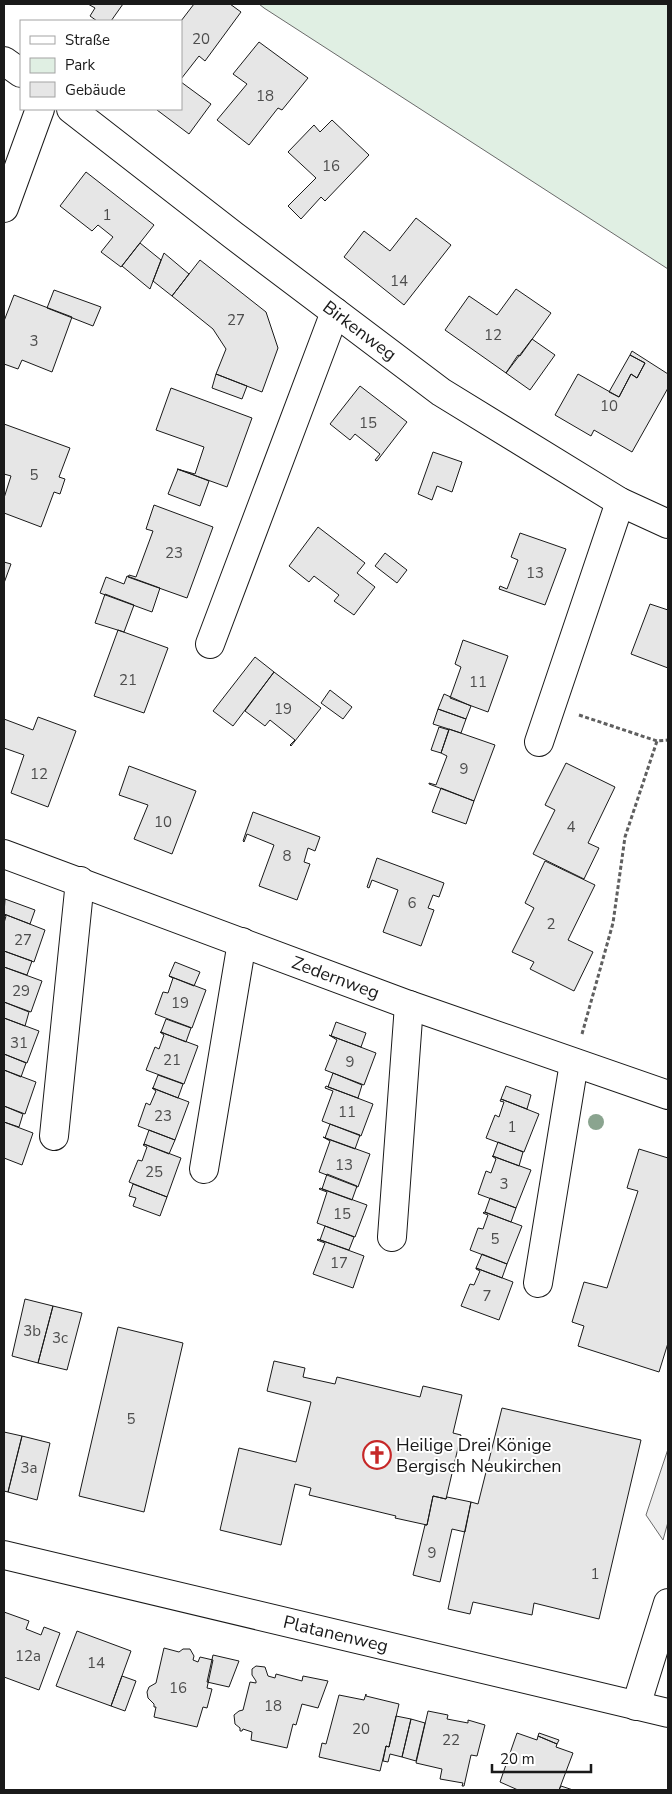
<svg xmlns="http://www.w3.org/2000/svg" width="672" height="1794" font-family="'Nunito Sans',sans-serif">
<rect width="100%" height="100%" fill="#fff"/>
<path fill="#e0efe3" stroke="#6a6a6a" d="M259,4h409v265l-404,-261z"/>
<path fill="#ededed" stroke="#6a6a6a" d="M668,1449v73l-5,18 -17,-25z"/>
<path fill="#e6e6e6" stroke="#1a1a1a" d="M88,4h35l-12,17h-14l-7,-5 5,-8z
M194,4h36l11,8 -36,49 -6,-5 -18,23v-58z
M259,42l49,36 -26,32 -4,-2 -29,37 -32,-25 30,-36 -14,-10z
M181,82l30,22 -22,30 -32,-24 1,-1h23z
M332,120l37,35 -44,46 -4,-4 -20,22 -13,-13 28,-28 -28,-26 26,-27 6,7z
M86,172l68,53 -33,42 -20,-15 12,-15 -15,-12 -6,6 -32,-25z
M416,218l35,27 -47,60 -60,-48 20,-26 26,20z
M140,243l21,17 -11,29 -28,-23z
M164,253l25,21 -17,22 -19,-15z
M200,260l66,52 12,36 -16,44 -46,-18 10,-25 -13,-20 -41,-33z
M516,289l35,24 -31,43 -2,-1 -12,18 -61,-43 24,-34 28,19z
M54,290l47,17 -8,19 -46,-18z
M14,295l58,22 -20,55 -30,-12 -4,9 -14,-5v-43z
M532,339l23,16 -25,35 -24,-17z
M632,351l36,23v14l-36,64 -38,-22 -3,6 -36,-21 23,-41 41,23 12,-23 6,4 8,-15 -15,-8z
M630,355l15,8 -8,15 -6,-4 -12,23 -10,-5z
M216,374l31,12 -5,13 -30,-11z
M360,386l47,36 -30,39 -2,-1 5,-6 -25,-20 -5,6 -20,-16z
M171,388l81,30 -25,69 -50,-18 18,5 9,-27 -48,-17z
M4,424l66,24 -11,29 6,2 -5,15 -6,-2 -13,35 -37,-14v-15l7,-22 -7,-2z
M433,452l29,10 -10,30 -15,-6 -5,14 -14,-6z
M178,469l31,12 -9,25 -32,-12z
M154,505l59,22 -26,71 -59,-21 1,-2 7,2 17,-46 -7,-2z
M318,527l47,36 -8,10 18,14 -21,28 -20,-14 5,-6 -25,-19 -5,6 -20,-16z
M520,533l46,16 -21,56 -46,-16 1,-3 7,3 11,-29 -7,-3z
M385,553l22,17 -10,13 -22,-17z
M4,562l7,2 -7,19z
M127,576l33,12 -8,24 -52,-19 6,-16 18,7z
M105,594l29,11 -10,27 -29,-9z
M650,604l18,6v58l-37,-14z
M118,630l50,18 -24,65 -50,-17z
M463,640l45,16 -20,56 -38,-14 11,-31 -6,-3z
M255,657l19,15 -41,54 -20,-15z
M274,672l47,36 -30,38 -1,-1 5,-5 -25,-20 -5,6 -20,-15z
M330,690l22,17 -9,12 -22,-16z
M444,694l27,12 -5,13 -28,-10z
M438,709l28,10 -5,14 -28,-9z
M38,717l38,14 -28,76 -37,-14 13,-38 -20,-7v-29l29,11z
M439,727l10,3 -8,23 -10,-3z
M449,729l46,16 -21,56 -45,-17v-1l7,2 11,-29 -6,-3z
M566,763l49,24 -27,56 11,5 -15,31 -51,-25 22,-44 -10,-5z
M129,766l67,25 -24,63 -38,-15 14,-34 -29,-10z
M441,788l33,13 -8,23 -34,-12z
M253,812l67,25 -5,14 -7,-3 -4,14 6,2 -13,36 -38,-14 15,-41 -27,-11 -3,8 -1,-1z
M377,858l67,25 -5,14 -6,-2 -5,13 6,2 -13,36 -38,-14 15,-42 -26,-10 -3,8 -2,-1z
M545,861l50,24 -27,55 25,12 -19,39 -44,-22 4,-7 -22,-10 22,-44 -9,-5z
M5,899l30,11 -5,14 -26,-10z
M4,914l41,16 -11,32 -30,-11v-28l2,-7z
M4,951l28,10 -5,14 -23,-8z
M175,962l25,10 -6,14 -25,-10z
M4,967l38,14 -11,31 -27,-10z
M169,976l37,14 -14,38 -37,-14 8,-22 5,1 5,-15z
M4,1002l25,10 -4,14 -21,-8z
M4,1018l35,13 -12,32 -23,-9z
M166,1019l25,9 -5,14 -25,-10z
M336,1022l30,11 -5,14 -30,-11z
M160,1032l38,14 -14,38 -38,-14 9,-23 4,2 5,-14z
M329,1035l47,18 -12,32 -39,-15 12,-30z
M4,1054l22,9 -5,14 -17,-7z
M4,1070l32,12 -11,32 -21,-8z
M333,1073l29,12 -4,13 -30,-11z
M158,1075l25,9 -5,14 -25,-10z
M326,1086l47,18 -12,32 -39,-15 11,-30 -8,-3z
M506,1086l25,9 -4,14 -26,-10z
M152,1088l37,14 -14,38 -37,-14 8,-23 4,2 6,-14z
M501,1099l38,15 -15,38 -38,-14 9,-23 4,2 5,-15 -4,-1z
M4,1106l19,8 -4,13 -15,-5z
M4,1122l29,11 -11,32 -18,-7z
M330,1124l30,11 -5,14 -30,-11z
M149,1130l26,10 -6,14 -25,-10z
M323,1137l47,17 -12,33 -39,-15 11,-31z
M498,1142l25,10 -4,14 -26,-10z
M144,1144l37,14 -14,39 -38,-15 9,-22 4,1 5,-14 -4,-2z
M639,1149l29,9v185l-9,29 -81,-26 6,-20 -12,-4 12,-40 23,6 31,-97 -11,-3z
M492,1156l39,14 -15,38 -38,-14 8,-23 5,2 5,-14z
M327,1174l30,12 -5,14 -30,-11z
M133,1184l34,13 -7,19 -27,-10 3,-8 -7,-2z
M320,1188l47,17 -12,32 -38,-14 10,-31 -8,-3z
M490,1198l26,10 -5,14 -26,-10z
M484,1212l38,14 -15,38 -37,-14 8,-22 5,1 5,-14 -5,-2z
M325,1226l29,11 -5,13 -29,-10z
M318,1239l46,17 -11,32 -40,-14 12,-31 -8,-3z
M482,1254l25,10 -5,14 -26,-10z
M476,1268l37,14 -14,38 -38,-14 9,-22 4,1 6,-14 -4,-2z
M25,1299l28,7 -15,57 -26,-7z
M53,1306l29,7 -15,57 -29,-7z
M118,1327l65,16 -39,169 -65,-16z
M274,1361l31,7 -2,9 32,7 2,-7 83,20 3,-11 39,9 -9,38 8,2 -15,64 -13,-3 -6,29 -32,-7 1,-2 -87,-21 2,-7 -16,-4 -14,61 -61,-15 19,-82 57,14 15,-60 -44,-11z
M502,1408l139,32 -42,179 -65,-16 -2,12 -59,-13 -3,12 -22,-5 23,-107 7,2z
M4,1432l18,4 -14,56 -4,-1z
M22,1436l28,7 -13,57 -29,-8z
M433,1496l13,3 1,-2 24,5 -6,30 -13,-3 -12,53 -27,-7 12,-50h2z
M4,1612l25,9 -3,8 15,6 3,-8 16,6 -21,57 -35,-13z
M77,1631l54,20 -20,55 -55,-20z
M164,1648l15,4 4,-3h7l4,7 -1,4 5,2 2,-5 13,3 -6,28 5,1 -5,19 -4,-1 -6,20 -43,-10 2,-10h-2v-3l-6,-6 -1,-6 2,-5 7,-4z
M213,1655l26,6 -10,26 -22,-5z
M256,1666l9,1 3,9 7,2 1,-4 26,7 1,-5 25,5 -10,27 -16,-4 -6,21 -3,-1 -6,24 -36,-8 1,-8 -9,-3 -1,2h-2v-3l-5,-4 -1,-9 5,-4 4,-1 7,-28 6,1v-2l-4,-6v-6z
M122,1676l14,5 -11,30 -14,-5z
M366,1694v2l33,8 -10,43 -3,-1 -6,25 -61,-14 3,-14 4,1 13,-49 25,5z
M428,1711l20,4 -1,4 21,4v-3l17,5 -8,31 -6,-1 -7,31h-2l1,-3 -23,-4 2,-10 -26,-6z
M396,1716l15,3 -9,38 -12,-3 -2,8 -5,-1 3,-15 3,1z
M411,1719l14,4 -9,38 -14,-4z
M517,1733l20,7 1,-4 19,8 -1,3 17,6 -14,37h-41l-18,-8z
M539,1733l20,7 -2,4 -19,-8z
M561,1786l12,4h-14z"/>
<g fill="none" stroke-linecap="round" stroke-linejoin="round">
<defs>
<g id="minor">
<path d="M4,61l17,12"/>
<path id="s1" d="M71,109l162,126 208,157 179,110 48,22"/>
<path d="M4,208l36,-99"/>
<path d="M210,644l125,-332"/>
<path d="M539,742l81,-240"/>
<path id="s2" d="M4,854l405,151 259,90"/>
<path d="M54,1136l26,-255"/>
<path d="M204,1169l38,-227"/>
<path d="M392,1237l17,-232"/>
<path d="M538,1283l36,-220"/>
<path id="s3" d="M4,1555l664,158"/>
<path d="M636,1706l32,-103"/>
</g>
</defs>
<use href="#minor" stroke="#1a1a1a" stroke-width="30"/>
<path stroke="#5f5f5f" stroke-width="3" stroke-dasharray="4 2.5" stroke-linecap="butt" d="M579,715l78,26
M582,1034l31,-111 12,-86 32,-96 11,-1"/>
<use href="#minor" stroke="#fff" stroke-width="28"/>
</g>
<circle fill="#8aa48f" cx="596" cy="1122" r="8"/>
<defs>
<symbol id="church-ring" viewBox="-11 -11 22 22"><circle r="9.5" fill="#fff" stroke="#c62828" stroke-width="1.5"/><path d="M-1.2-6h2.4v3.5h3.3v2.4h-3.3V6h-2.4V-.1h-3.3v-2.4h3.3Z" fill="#c62828"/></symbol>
</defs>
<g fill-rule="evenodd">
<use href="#church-ring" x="361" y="1439" width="32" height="32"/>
</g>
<g text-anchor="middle" stroke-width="4" stroke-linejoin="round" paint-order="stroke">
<g font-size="15" fill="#4d4d4d">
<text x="201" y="44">20</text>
<text x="265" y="101">18</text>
<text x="331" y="171">16</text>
<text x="107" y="220">1</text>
<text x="399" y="286">14</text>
<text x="236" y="325">27</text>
<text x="493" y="340">12</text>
<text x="34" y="346">3</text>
<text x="609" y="411">10</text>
<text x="368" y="428">15</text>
<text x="34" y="480">5</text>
<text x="174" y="558">23</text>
<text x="535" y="578">13</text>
<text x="128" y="685">21</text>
<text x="478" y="687">11</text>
<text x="283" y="714">19</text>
<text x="464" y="774">9</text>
<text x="39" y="779">12</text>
<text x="163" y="827">10</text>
<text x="571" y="832">4</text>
<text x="287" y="861">8</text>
<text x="412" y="908">6</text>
<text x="551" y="929">2</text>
<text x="23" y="945">27</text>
<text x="21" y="996">29</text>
<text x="180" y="1008">19</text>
<text x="19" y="1048">31</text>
<text x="172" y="1065">21</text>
<text x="350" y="1067">9</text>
<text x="347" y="1117">11</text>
<text x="163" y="1121">23</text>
<text x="512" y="1132">1</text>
<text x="344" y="1170">13</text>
<text x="154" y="1177">25</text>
<text x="504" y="1189">3</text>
<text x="342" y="1219">15</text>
<text x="495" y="1244">5</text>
<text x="339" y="1268">17</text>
<text x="487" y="1301">7</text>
<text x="32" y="1336">3b</text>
<text x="60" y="1343">3c</text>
<text x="131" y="1424">5</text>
<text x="29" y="1473">3a</text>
<text x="432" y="1558">9</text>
<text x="595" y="1579">1</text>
<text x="28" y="1661">12a</text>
<text x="96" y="1668">14</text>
<text x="178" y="1693">16</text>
<text x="273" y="1711">18</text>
<text x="361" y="1734">20</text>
<text x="451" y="1745">22</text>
</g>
<g font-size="18" fill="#1a1a1a" stroke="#fff">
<text dy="6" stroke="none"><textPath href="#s1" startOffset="364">Birkenweg</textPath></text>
<text dy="6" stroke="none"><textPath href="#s2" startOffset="354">Zedernweg</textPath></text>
<text dy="6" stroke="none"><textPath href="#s3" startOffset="341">Platanenweg</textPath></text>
</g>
<g font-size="18" fill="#1a1a1a" stroke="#fff" text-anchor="start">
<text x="396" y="1451">Heilige Drei Könige<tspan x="396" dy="21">Bergisch Neukirchen</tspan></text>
</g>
</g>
<rect width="672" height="1794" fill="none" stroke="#1a1a1a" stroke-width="10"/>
<rect x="20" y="20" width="162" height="90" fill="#ffffff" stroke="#a3a3a3"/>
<rect x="30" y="36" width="25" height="8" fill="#ffffff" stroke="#a3a3a3"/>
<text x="65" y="45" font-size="15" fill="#1a1a1a">Straße</text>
<rect x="30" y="58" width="25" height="15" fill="#e0efe3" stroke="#a3a3a3"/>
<text x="65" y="70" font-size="15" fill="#1a1a1a">Park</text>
<rect x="30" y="82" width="25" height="15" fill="#e6e6e6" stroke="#a3a3a3"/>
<text x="65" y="95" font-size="15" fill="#1a1a1a">Gebäude</text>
<path d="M492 1764v8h99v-8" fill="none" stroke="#1a1a1a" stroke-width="2.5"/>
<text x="500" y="1764" font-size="15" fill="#1a1a1a" stroke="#ffffff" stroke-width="4" paint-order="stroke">20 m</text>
</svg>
